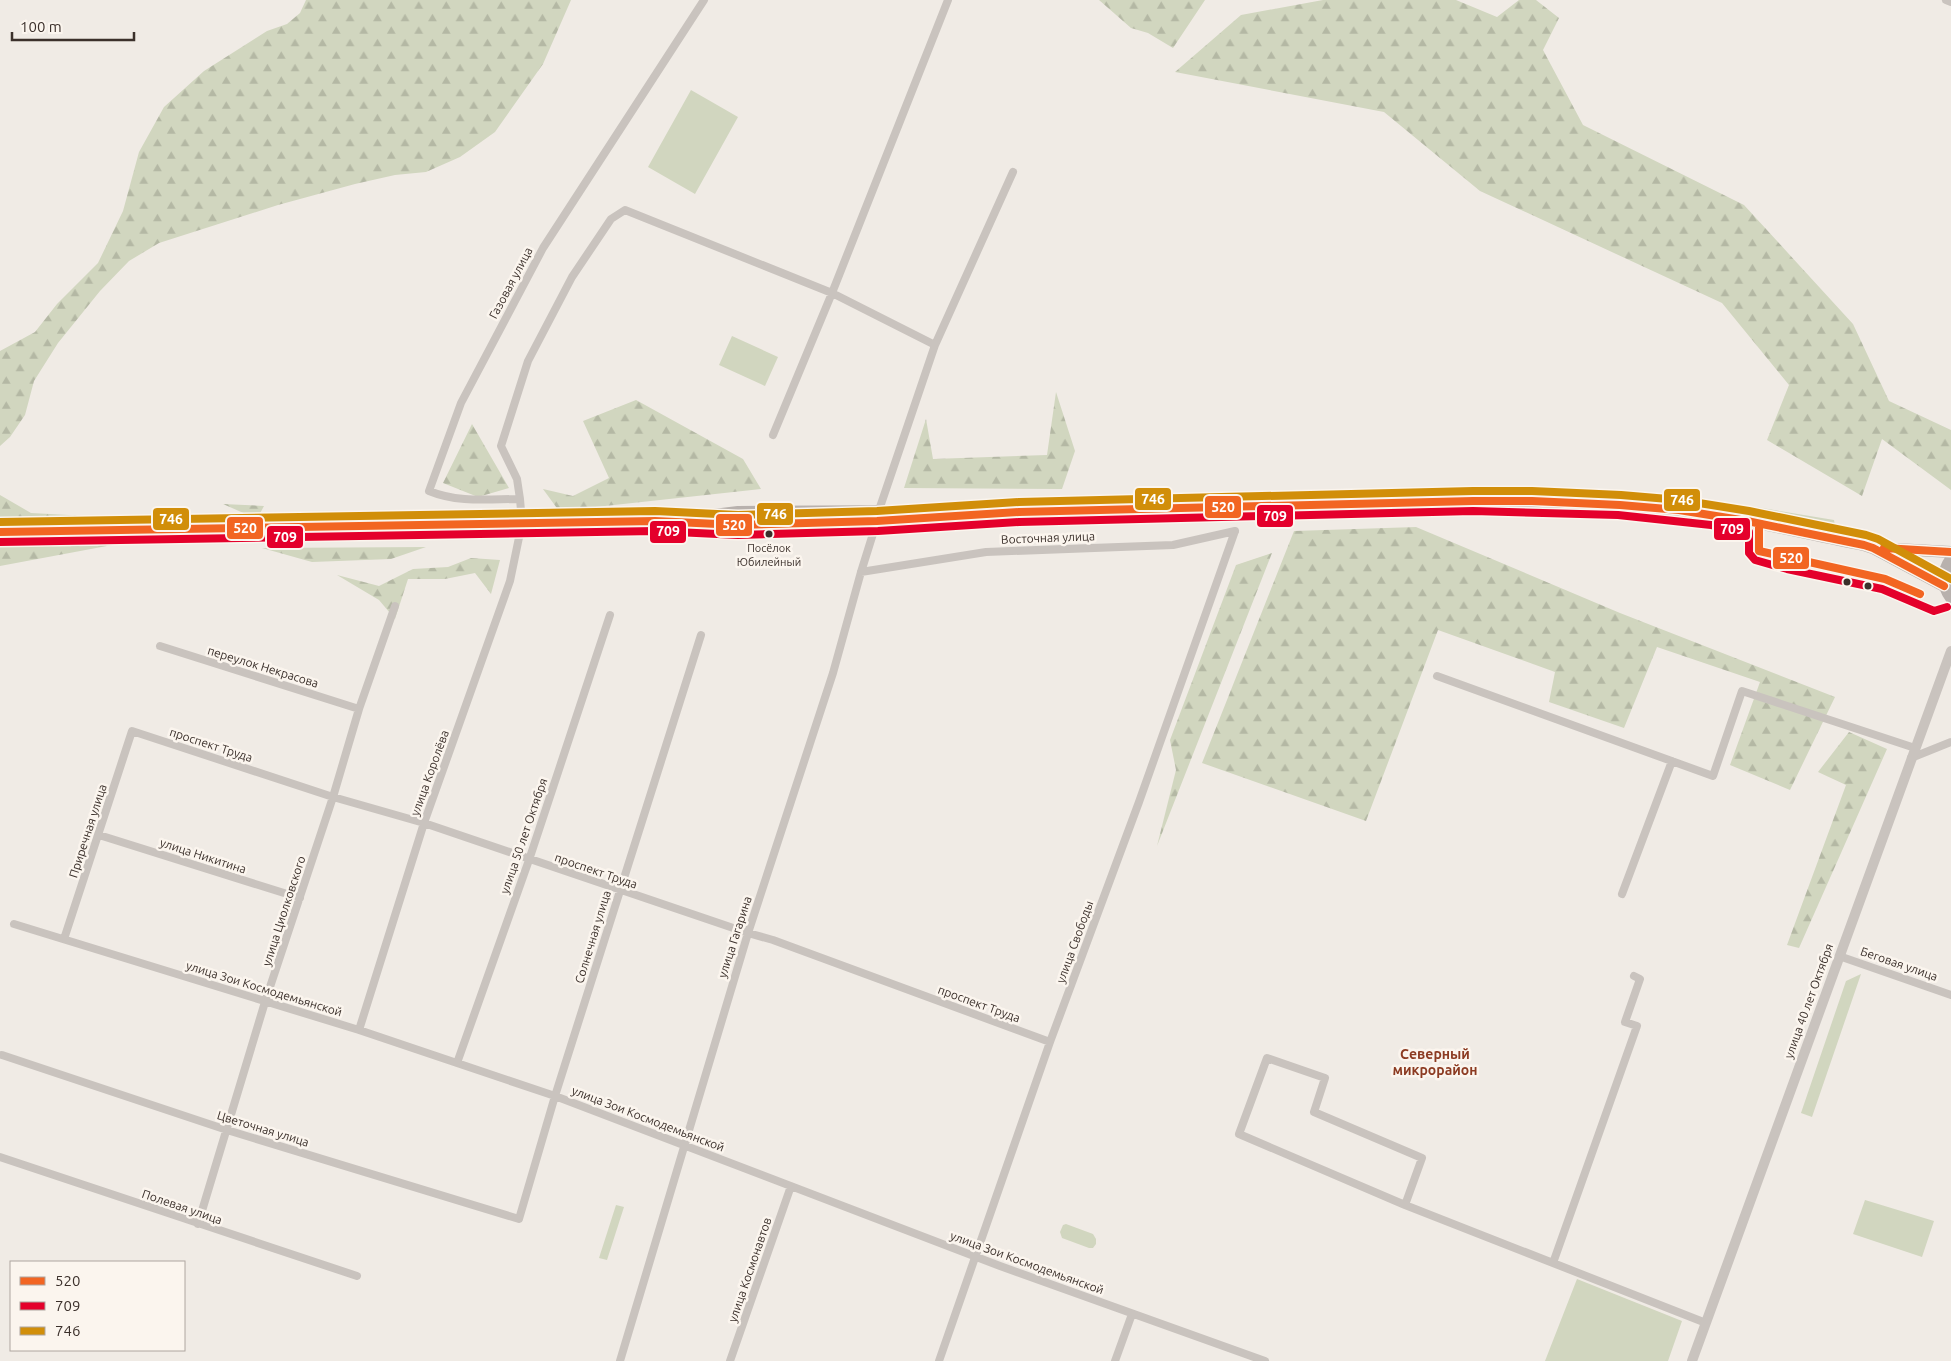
<svg xmlns="http://www.w3.org/2000/svg" width="1951" height="1361" font-family="Ubuntu,sans-serif">
<defs>
<pattern id="forest-firs" width="22" height="20" patternUnits="userSpaceOnUse" patternTransform="scale(1.25)"><rect width="22" height="20" fill="#d1d6bf"/><path d="M5 1l3.5 6h-7zM16 11l3.5 6h-7z" fill="#b4b8a4"/></pattern>
</defs>
<rect width="100%" height="100%" fill="#f0ebe5"/>
<path fill="#d1d6bf" d="M691,90l47,27 -43,77 -47,-27z
M732,336l46,21 -13,29 -46,-21z
M1750,506l84,14 1,6 -92,-17z
M1861,974l-49,143 -11,-4 45,-132z
M1865,1200l69,21 -12,36 -69,-23z
M616,1205l8,2 -17,53 -8,-2z
M1066,1224l27,10 3,5v5l-3,4h-4l-27,-10 -2,-6 3,-7z
M1577,1279l105,42 -14,40h-123z"/>
<path fill="url(#forest-firs)" d="M306,0h265l-28,64 -48,68 -35,25 -34,15 -31,3 -40,9 -77,21 -119,38 -30,18 -29,30 -42,52 -24,38 -9,34 -15,22 -10,9v-95l35,-19 22,-28 41,-41 25,-52 16,-59 25,-45 40,-36 63,-40 20,-7 13,-11z
M1099,0h106l-32,48 -25,-15 -17,-5z
M1323,0h133l41,17 22,-17h17l23,18 -16,32 40,75 161,80 109,119 36,77 62,29v60l-69,-51 -20,57 -95,-56 22,-55 -67,-82 -242,-112 -96,-79 -209,-40 66,-57z
M1056,392l19,59 -13,38 -158,-1 22,-69 7,40 114,-4z
M636,400l107,59 18,30 -202,22 -16,-22 30,7 36,-18 -26,-57z
M472,424l37,64 -31,9 -35,-14z
M0,495l31,18 75,4 -106,2z
M223,504l41,2 -7,13z
M1416,527l204,86 215,84 -45,93 -60,-25 30,-83 -103,-35 -33,81 -75,-26 6,-30 -117,-42 -72,191 -164,-58 92,-232z
M139,540l-139,26v-23z
M426,547l-35,12 -79,3 -50,-14z
M1272,553l-115,293 19,-76 -6,-30 66,-175z
M471,558l29,2 -9,34 -16,-21 -30,6h-37l-13,40 -16,-19 -42,-25 42,11 34,-17 35,-2z
M1849,732l38,17 -88,199 -12,-3 59,-160 -28,-13z"/>
<g fill="none" stroke-linecap="round" stroke-linejoin="round">
<path stroke="#c9c3be" stroke-width="8" d="M1946,0l5,2
M773,435l59,-142 116,-293
M520,499l-3,-20 -16,-33 27,-85 44,-84 39,-58 14,-9 207,83 103,52
M879,510l56,-165 78,-173
M861,572l125,-20 187,-7 62,-14
M160,646l199,63
M1437,676l276,100 29,-85 173,57
M1911,758l40,-16
M99,835l201,63
M1622,894l50,-133
M14,924l345,106 196,66 445,170 265,95
M64,939l68,-208 201,66 91,26 324,110 25,7 277,102
M1839,956l112,39
M359,1030l65,-207 86,-242 12,-58 -2,-24c-31,0 -62,4 -91,-8l32,-88 82,-155 161,-248
M2,1055l225,75 292,89 36,-123 146,-461
M457,1063l72,-203 81,-245
M0,1157l357,119
M1405,1205l17,-47 -108,-46 11,-34 -58,-20 -28,76 166,71 301,118
M198,1224l67,-222 68,-205 26,-88 36,-103
M1553,1263l84,-237 -12,-4 15,-43 -6,-3
M620,1361l128,-428 85,-260 28,-101 16,-51
M730,1361l61,-175
M939,1361l111,-319 89,-240 96,-271
M1115,1361l17,-47"/>
<path stroke="#c9c3be" stroke-width="10" d="M1692,1361l259,-710"/>
<path stroke="#b8b1ad" stroke-width="12" d="M697,517l41,-5 192,-1
M0,532l655,-11 83,4 139,-4 142,-9 454,-11c78,0 158,1 235,13 52,8 104,21 156,31l9,3 71,38
M1878,548l73,4
M1951,559c-9,12 -9,27 0,39"/>
<defs>
<path id="bus-1" d="M1759,524v27l126,28 35,15
M0,532l655,-11 83,4 139,-4 142,-9 454,-11h59l88,4 59,5 68,11 117,24 9,3 71,38
M1884,548l67,4"/>
<path id="bus-2" d="M0,542l655,-11 83,4 140,-4 141,-9 454,-11 145,4 93,10 38,7v21l6,7 32,9 95,20 52,22 13,-4"/>
<path id="bus-3" d="M0,522l655,-11 83,4 139,-4 142,-9 454,-11h59l89,4 59,5 69,11 117,24 12,4 73,40"/>
</defs>
<use href="#bus-1" stroke="#fbf5ee" stroke-width="11"/>
<use href="#bus-2" stroke="#fbf5ee" stroke-width="11"/>
<use href="#bus-3" stroke="#fbf5ee" stroke-width="11"/>
<use href="#bus-1" stroke="#f26522" stroke-width="8"/>
<use href="#bus-2" stroke="#e4002b" stroke-width="8"/>
<use href="#bus-3" stroke="#d18e09" stroke-width="8"/>
</g>
<g fill="#3b302b" stroke="#fbf5ee" stroke-width="2">
<circle cx="769" cy="534" r="4.5"/>
<circle cx="1847" cy="582" r="4.5"/>
<circle cx="1868" cy="586" r="4.5"/>
</g>
<g text-anchor="middle" stroke-width="5" stroke-linejoin="round" paint-order="stroke">
<g font-size="11" fill="#3b302b" stroke="#fbf5ee">
<text x="769" y="552">Посёлок<tspan x="769" dy="14">Юбилейный</tspan></text>
</g>
<g font-size="12" fill="#3b302b" stroke="#fbf5ee">
<text transform="translate(511 283) rotate(-62)" y="4">Газовая улица</text>
<text transform="translate(1048 538) rotate(-2)" y="4">Восточная улица</text>
<text transform="translate(263 667) rotate(17)" y="4">переулок Некрасова</text>
<text transform="translate(211 745) rotate(18)" y="4">проспект Труда</text>
<text transform="translate(430 773) rotate(-70)" y="4">улица Королёва</text>
<text transform="translate(88 831) rotate(-72)" y="4">Приречная улица</text>
<text transform="translate(524 836) rotate(-71)" y="4">улица 50 лет Октября</text>
<text transform="translate(203 856) rotate(18)" y="4">улица Никитина</text>
<text transform="translate(596 871) rotate(19)" y="4">проспект Труда</text>
<text transform="translate(284 911) rotate(-72)" y="4">улица Циолковского</text>
<text transform="translate(593 937) rotate(-73)" y="4">Солнечная улица</text>
<text transform="translate(735 937) rotate(-72)" y="4">улица Гагарина</text>
<text transform="translate(1075 942) rotate(-70)" y="4">улица Свободы</text>
<text transform="translate(1899 964) rotate(19)" y="4">Беговая улица</text>
<text transform="translate(264 989) rotate(17)" y="4">улица Зои Космодемьянской</text>
<text transform="translate(1809 1001) rotate(-70)" y="4">улица 40 лет Октября</text>
<text transform="translate(979 1004) rotate(20)" y="4">проспект Труда</text>
<text transform="translate(648 1119) rotate(21)" y="4">улица Зои Космодемьянской</text>
<text transform="translate(263 1129) rotate(17)" y="4">Цветочная улица</text>
<text transform="translate(182 1207) rotate(19)" y="4">Полевая улица</text>
<text transform="translate(1027 1263) rotate(20)" y="4">улица Зои Космодемьянской</text>
<text transform="translate(750 1270) rotate(-71)" y="4">улица Космонавтов</text>
</g>
<g font-size="14" font-weight="bold" fill="#8c3b22" stroke="#fbf5ee">
<text x="1435" y="1059">Северный<tspan x="1435" dy="16">микрорайон</tspan></text>
</g>
</g>
<g stroke="#fbf5ee" stroke-width="2">
<rect x="1134" y="487" width="38" height="24" rx="5" fill="#d18e09"/>
<rect x="1663" y="488" width="38" height="24" rx="5" fill="#d18e09"/>
<rect x="1204" y="495" width="38" height="24" rx="5" fill="#f26522"/>
<rect x="756" y="502" width="38" height="24" rx="5" fill="#d18e09"/>
<rect x="1256" y="504" width="38" height="24" rx="5" fill="#e4002b"/>
<rect x="152" y="507" width="38" height="24" rx="5" fill="#d18e09"/>
<rect x="715" y="513" width="38" height="24" rx="5" fill="#f26522"/>
<rect x="226" y="516" width="38" height="24" rx="5" fill="#f26522"/>
<rect x="1713" y="517" width="38" height="24" rx="5" fill="#e4002b"/>
<rect x="649" y="520" width="38" height="24" rx="5" fill="#e4002b"/>
<rect x="266" y="525" width="38" height="24" rx="5" fill="#e4002b"/>
<rect x="1772" y="546" width="38" height="24" rx="5" fill="#f26522"/>
</g>
<g font-size="14" text-anchor="middle" font-weight="bold" fill="#fff">
<text x="1153" y="504">746</text>
<text x="1682" y="505">746</text>
<text x="1223" y="512">520</text>
<text x="775" y="519">746</text>
<text x="1275" y="521">709</text>
<text x="171" y="524">746</text>
<text x="734" y="530">520</text>
<text x="245" y="533">520</text>
<text x="1732" y="534">709</text>
<text x="668" y="536">709</text>
<text x="285" y="542">709</text>
<text x="1791" y="563">520</text>
</g>
<rect x="10" y="1261" width="175" height="90" fill="#fbf5ee" stroke="#aea6a0"/>
<rect x="20" y="1277" width="25" height="8" fill="#f26522" stroke="#aea6a0"/>
<text x="55" y="1286" font-size="15" fill="#3b302b">520</text>
<rect x="20" y="1302" width="25" height="8" fill="#e4002b" stroke="#aea6a0"/>
<text x="55" y="1311" font-size="15" fill="#3b302b">709</text>
<rect x="20" y="1327" width="25" height="8" fill="#d18e09" stroke="#aea6a0"/>
<text x="55" y="1336" font-size="15" fill="#3b302b">746</text>
<path d="M12 32v8h122v-8" fill="none" stroke="#3b302b" stroke-width="2.5"/>
<text x="20" y="32" font-size="15" fill="#3b302b" stroke="#fbf5ee" stroke-width="4" paint-order="stroke">100 m</text>
</svg>
